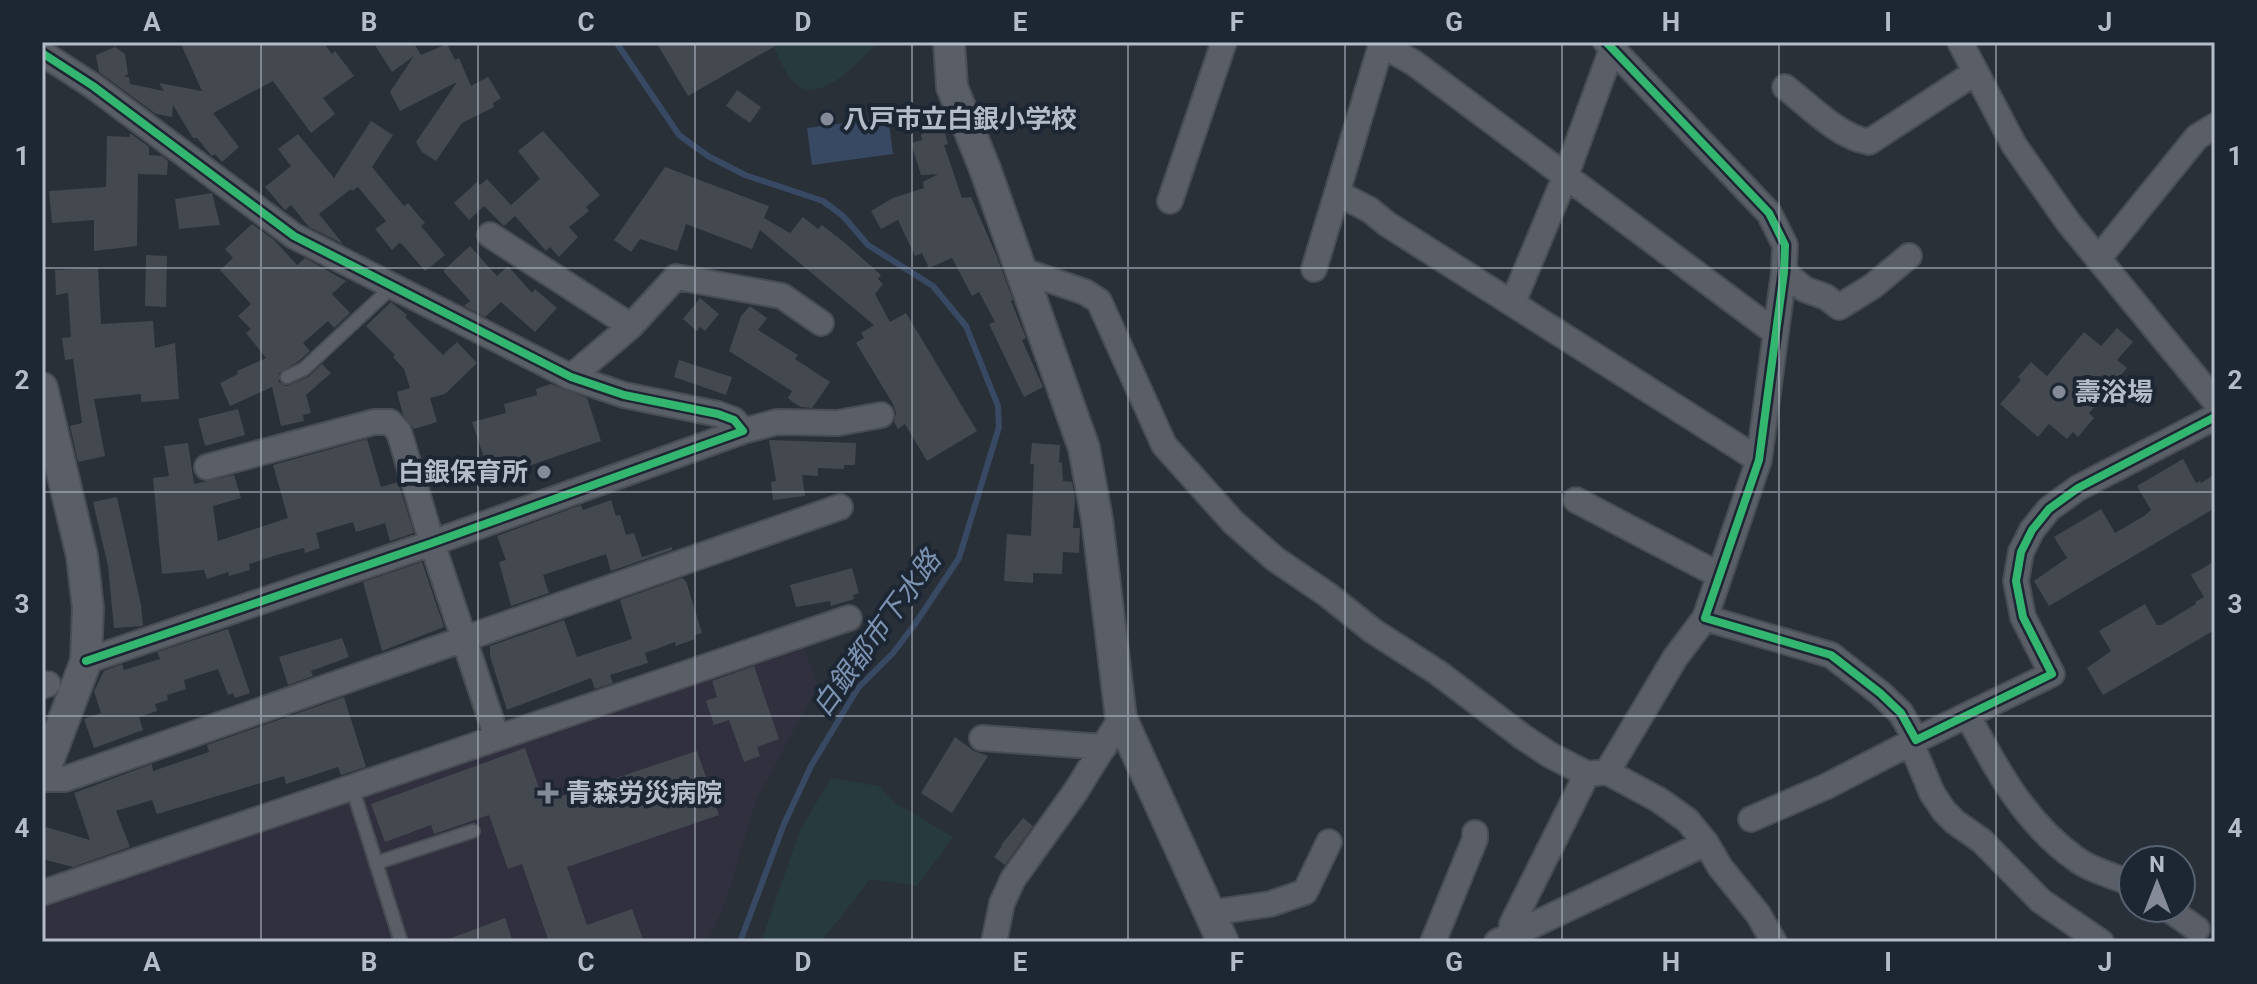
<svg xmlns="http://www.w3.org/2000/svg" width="2257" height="984" font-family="Roboto,'Noto Sans JP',sans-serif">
<rect width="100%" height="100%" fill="#2a3038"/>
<path fill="#31303e" d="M799,633l19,53 -61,112 -31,103 -19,41h-665v-49z"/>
<path fill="#273a3e" d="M771,42h108c-18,16 -57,63 -82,43 -12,-10 -19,-30 -26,-43z
M831,778l47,8 16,16 59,35 -36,49 -47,-7 -49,63h-60l39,-112z"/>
<path fill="#384963" d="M888,117l5,37 -81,11 -5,-37z"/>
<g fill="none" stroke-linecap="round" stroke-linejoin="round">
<path stroke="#384963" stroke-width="6" d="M616,42l63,93 29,21 37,19 78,26 20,15 25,29 65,41 33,40 32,80 1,21 -40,131 -44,66 -22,29 -35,35 -47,78 -27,58 -44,118"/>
</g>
<path fill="#444950" d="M180,42h143l9,12 3,-3 19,25 -31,22 12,16 -24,19 -38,-52 -60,32 26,34 -17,15 -7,-8 -3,2 -2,-2 -13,-16h-4l-20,-33 -1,12 -16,-3 -57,-42 -3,-17 19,-8 10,7 3,20 -4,3h5l1,7 34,7 -5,-8 43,8z
M373,42h40l8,13 26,-11 8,16 4,-2 12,28 17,-9 13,21 -8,5 1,4 -32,16 -26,38 -14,-9 -6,-10 41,-60 -57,29 -10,-19 24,-36 -22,16z
M656,42h126l-94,54z
M737,90l24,17 -11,16 -24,-17z
M371,121l22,14 -21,32 32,39 4,-3 17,20 -4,3 24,29 -20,16 -23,-27 -3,-1 -7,7 -17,-21 11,-8 -28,-34 -6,4 -1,-2 -32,25 24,30 -34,-17 -18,-22 -6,5 -20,-23 26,-21 -13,-17 20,-15 36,44z
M943,127l5,17 -4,1 18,53 9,-1 26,60 16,43 -2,1 15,37 -4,2 21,47 -19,10 -35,-73 6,-2 -16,-30 -7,4 -20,-38 -23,10 -7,-15 -7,3 -17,-36 -17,9 -10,-18 22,-13 31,-10 -1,-6 15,-8 -17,1 -10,-32 11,-3 -1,-6z
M543,131l57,64 -14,12 3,4 -20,16 9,10 -19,20 -9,-10 -4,4 -31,-35 -11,10 -20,-20 -15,14 -15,-17 23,-21 3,3 7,-6 24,26 29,-26 -22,-28z
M130,133l19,14v8l13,1 6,5 -1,14 -29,-1 -1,72 -43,5v-31l-42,3 -3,-32 57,-4 1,-51 23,1z
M665,167l104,39 -5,12 26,15 13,-16 15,12 4,-4 23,18 36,32 -3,4 5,5 -8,10 15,28 16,-9 71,118 -50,30 -22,-37 -7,5 -4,-7 2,-9 -3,-9 -37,-61 8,-5 -3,-5 13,-8 -114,-95 -8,19 -66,-25 -9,27 -37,-12 -9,13 -17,-12z
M212,193l8,32 -41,4 -4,-30z
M252,224l21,15 24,26 8,-7 41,23 -14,13 18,19 -16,15 -6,-7 -25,22 7,8 -11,10 -20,12v9l8,4 21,-9 14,-13 9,9 -25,22 5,18 -8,2 1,6 -23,5 -9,-39 -42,19 -10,-23 18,-9 -1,-3 29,-13 -20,-25 5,-4 -13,-13 13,-12 -31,-34 13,-12 -8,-9z
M470,246l27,30 11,-10 24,27 3,-4 22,19 -22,24 -34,-30 -16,15 -21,-11 6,-5 -27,-30z
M146,255l21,1 -1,51 -21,-1z
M98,268l3,56 52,-3 2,27 20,-5 4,56 -38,3v-8l-47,5 11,57 -27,6 -8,-36 12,-3 -9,-64 -8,1 -3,-22 9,-1 -3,-44 -12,2 -1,-25z
M700,298l19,16 -14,17 -5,-4 -3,4 -14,-12z
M391,302l16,13 -2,2 38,38 14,-13 20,21 -32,31 -15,4 7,24 -23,7 -11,-14 -6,-23 13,-4 -6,-19 -11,-12 2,-2 -29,-29z
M750,306l17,12 -9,12 40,25 -3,4 35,23 -18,26 -11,-1 -7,-4 -6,-5 4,-7 -63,-40 12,-35z
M2117,328l16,14 -16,18 10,8 -38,45 5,5 -16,19 -5,-5 -6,7 -18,-15 -11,13 -38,-33 21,-24 -3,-3 13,-15 16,14 37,-44 17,14z
M679,360l53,17 -6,18 -52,-18z
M551,384l36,14 14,43 -90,31 -3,-4 -18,7 -18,-53 34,-9 -2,-9 33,-9 -1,-6z
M238,409l7,26 -40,11 -7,-27z
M367,439l14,48 17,-5 16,51 -24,8 -5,-18 -29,9 -3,-10 -37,11 4,15 -15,5 -1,-5 -24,6 -31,10 1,6 -21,6 -1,-4 -21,7 -3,-9 -42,4 -9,-96 16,-2 -5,-30 24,-3 6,41 40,-9 7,23 -28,8 5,35 70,-23 -15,-53z
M769,440l87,3 -1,22h-11v4l-26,-1v8l-16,-1 3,21 -32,4 -2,-18 5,-1z
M1032,443l28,2 -1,17 3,1 1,18 9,1 3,16 -2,30h7l-1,25 -16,-1 -1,22 -29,-1v10l-29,-2 3,-47 24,2 3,-72h-4z
M2183,459l13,24 4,-2 1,2 14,-9v34l-166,98 -15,-25 33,-23 -13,-21 47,-28 14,24 29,-17 7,-6 -14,-24z
M117,497l24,108 2,21 -29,2 -6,-62 -15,-64z
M611,500l5,16 4,-1 6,20 8,-2 8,24 30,-10v3l-61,21 -5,-17 -63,21 6,18 -38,13 -12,-44 7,-2 -9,-24 84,-31 2,5z
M2215,561v72l-2,-2 -110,64 -16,-27 24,-17 -12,-20 46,-27 12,21h4l35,-21 -1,-2 9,-5 -13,-22z
M422,562l22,65 -62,24 -19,-69z
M852,568l7,25 -6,2 1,4 -23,7 -1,-5 -34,6 -6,-22z
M682,578l4,3 16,52 -8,2 1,4 -19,7 -1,-4 -30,11 3,10 -38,12 3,8 -18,6 -4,-11 -84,32 -17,-54v-10l74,-26 13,37 55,-18 -12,-39z
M228,629l22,64 -15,5 -2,-5 -5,2 -10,-26 -34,11 2,9 -19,6 1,5 -13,4 2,7 -18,6 4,13 -49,18 -10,-29 17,-6 -7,-22 10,-20 18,-7 2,6 36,-11 -3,-7z
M342,638l7,19 -38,14 2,5 -25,9 -9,-28z
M754,666l25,73 -22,8 3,9 -16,6 -15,-42 -15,5 -8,-24 11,-4 -5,-16z
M344,697l22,70 -25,8 -3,-8 -52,17 -2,-8 -127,38 -5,-14 -36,11 14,36 -57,20 -31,-8v-17l4,-15 44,13 -16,-47 78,-29 1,7 56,-19 -2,-7z
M955,737l19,14 14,5 -36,57 -31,-20z
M525,748l19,54 153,-51 22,64 -152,52 20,58 45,-16 12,33h-98l2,-3 -26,-75 -14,5 -19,-54 -55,19 -3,-9 -46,17 -14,-38z
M1023,818l10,8 -28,39 -11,-8 8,-11 -1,-1z
M505,918l8,24h-67v-2z"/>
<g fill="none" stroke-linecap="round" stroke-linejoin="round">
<defs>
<path id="service" d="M287,377l17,-8 89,-83
M352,787l49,155
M376,863l97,-32"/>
<path id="minor" d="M1382,42l-45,151 33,17 17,14 372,236
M1606,42l163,171 16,32 -1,27 -25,188 -54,158 126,37 49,38 21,20 15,27 136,-66 -29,-57 -7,-36 5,-29 11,-22 17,-21 29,-21 137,-71
M1960,42l54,103 54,77 147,179
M1382,45l32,18 362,270
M42,53l51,33 201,150 277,141 53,18 94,19 16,6 9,11 -311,112 -346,118
M1785,87c26,20 52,49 84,55l107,-70
M1170,201l54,-159
M490,235l141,91
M2098,259l99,-122 18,-11
M1314,269l23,-76
M1021,270l64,22 14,9 65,144 69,77 42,37 53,36 45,36 64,41 86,65 27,18 37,19 20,-2 52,28 28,20 19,23 14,24 38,47 16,28
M1784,272l20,17 22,8 13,10 34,-21 36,-30
M1513,302l53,-127 46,-126
M571,377l60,-51 45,-49 106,19 39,27
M743,431l34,-9 61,1 43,-8
M207,467l167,-45h16l9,10 33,111 65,195
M1576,500l143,75
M42,686l6,-2
M1968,716c28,53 58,108 108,143 16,12 39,17 57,25
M982,738l122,9
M1911,743l21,50 12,18 11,11 27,19 59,60 60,41
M1607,772l68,-114 30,-40
M42,779h23l775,-272
M1751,819l74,-32 91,-47
M42,893l807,-275
M2167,908l30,21
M1209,913l61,-9 35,-12 24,-50
M994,942l8,-39 11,-24 63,-88 45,-73
M1433,942l42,-103v-6
M1497,942l209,-99
M1510,942l2,-18 75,-150"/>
<path id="tertiary" d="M949,42l3,45 33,82 99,279 13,71 24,199 102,224
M42,388l40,168 6,52 -2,53 -44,116"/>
</defs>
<use href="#service" stroke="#484c53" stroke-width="16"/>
<use href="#minor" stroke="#484c53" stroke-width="28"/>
<use href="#tertiary" stroke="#484c53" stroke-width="34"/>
<use href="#service" stroke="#5a5e66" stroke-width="12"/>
<use href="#minor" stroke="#5a5e66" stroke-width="24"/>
<use href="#tertiary" stroke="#5a5e66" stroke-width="30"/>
<defs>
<path id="cycleway" d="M1606,42l163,171 16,32 -1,27 -25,188 -54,158 126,37 49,38 21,20 15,27 136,-66 -29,-57 -7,-36 5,-29 11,-22 17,-21 29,-21 137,-71
M42,53l51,33 201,150 277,141 53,18 94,19 16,6 9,11 -311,112 -346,118"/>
</defs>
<use href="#cycleway" stroke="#1d2633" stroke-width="13"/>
<use href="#cycleway" stroke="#33b770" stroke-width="8"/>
</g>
<path fill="none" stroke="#b4bcc9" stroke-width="2" stroke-opacity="0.55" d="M261,42v900M478,42v900M695,42v900M912,42v900M1128,42v900M1345,42v900M1562,42v900M1779,42v900M1996,42v900M42,268h2173M42,492h2173M42,716h2173"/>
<g fill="#848b96" stroke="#1d2633" stroke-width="3">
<circle cx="827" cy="119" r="8"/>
<circle cx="2059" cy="392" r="8"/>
<circle cx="544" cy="472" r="8"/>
<path d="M544 781h8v8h8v8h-8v8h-8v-8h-8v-8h8z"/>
</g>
<g text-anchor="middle" stroke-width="8" stroke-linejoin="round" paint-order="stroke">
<g font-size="26" font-weight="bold" fill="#b4bcc9" stroke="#1d2633" text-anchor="start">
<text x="843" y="128">八戸市立白銀小学校</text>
<text x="2075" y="401">壽浴場</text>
<text x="528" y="481" text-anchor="end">白銀保育所</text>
<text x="566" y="802">青森労災病院</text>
</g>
<g font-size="28" font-style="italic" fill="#7c92b1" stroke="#1d2633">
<text transform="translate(876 633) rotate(-54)" y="10">白銀都市下水路</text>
</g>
</g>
<rect width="2257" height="984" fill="none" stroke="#1d2633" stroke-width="88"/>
<g transform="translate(2157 884)"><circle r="38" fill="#1d2633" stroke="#59626f" stroke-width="2"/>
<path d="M0-6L14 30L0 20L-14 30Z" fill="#848b96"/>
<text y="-12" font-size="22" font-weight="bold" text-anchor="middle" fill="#b4bcc9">N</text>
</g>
<rect x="44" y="44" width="2169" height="896" fill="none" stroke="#b4bcc9" stroke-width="3"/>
<g font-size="26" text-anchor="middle" font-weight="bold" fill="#b4bcc9">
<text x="152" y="31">A</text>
<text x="369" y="31">B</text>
<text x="586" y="31">C</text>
<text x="803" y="31">D</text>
<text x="1020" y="31">E</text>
<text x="1237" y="31">F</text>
<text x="1454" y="31">G</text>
<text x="1671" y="31">H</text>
<text x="1888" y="31">I</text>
<text x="2105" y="31">J</text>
<text x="22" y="165">1</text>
<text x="2235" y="165">1</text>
<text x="22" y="389">2</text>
<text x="2235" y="389">2</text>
<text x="22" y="613">3</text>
<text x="2235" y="613">3</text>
<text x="22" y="837">4</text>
<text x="2235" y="837">4</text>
<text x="152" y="971">A</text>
<text x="369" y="971">B</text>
<text x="586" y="971">C</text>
<text x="803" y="971">D</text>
<text x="1020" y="971">E</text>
<text x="1237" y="971">F</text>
<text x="1454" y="971">G</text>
<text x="1671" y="971">H</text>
<text x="1888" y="971">I</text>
<text x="2105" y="971">J</text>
</g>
</svg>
